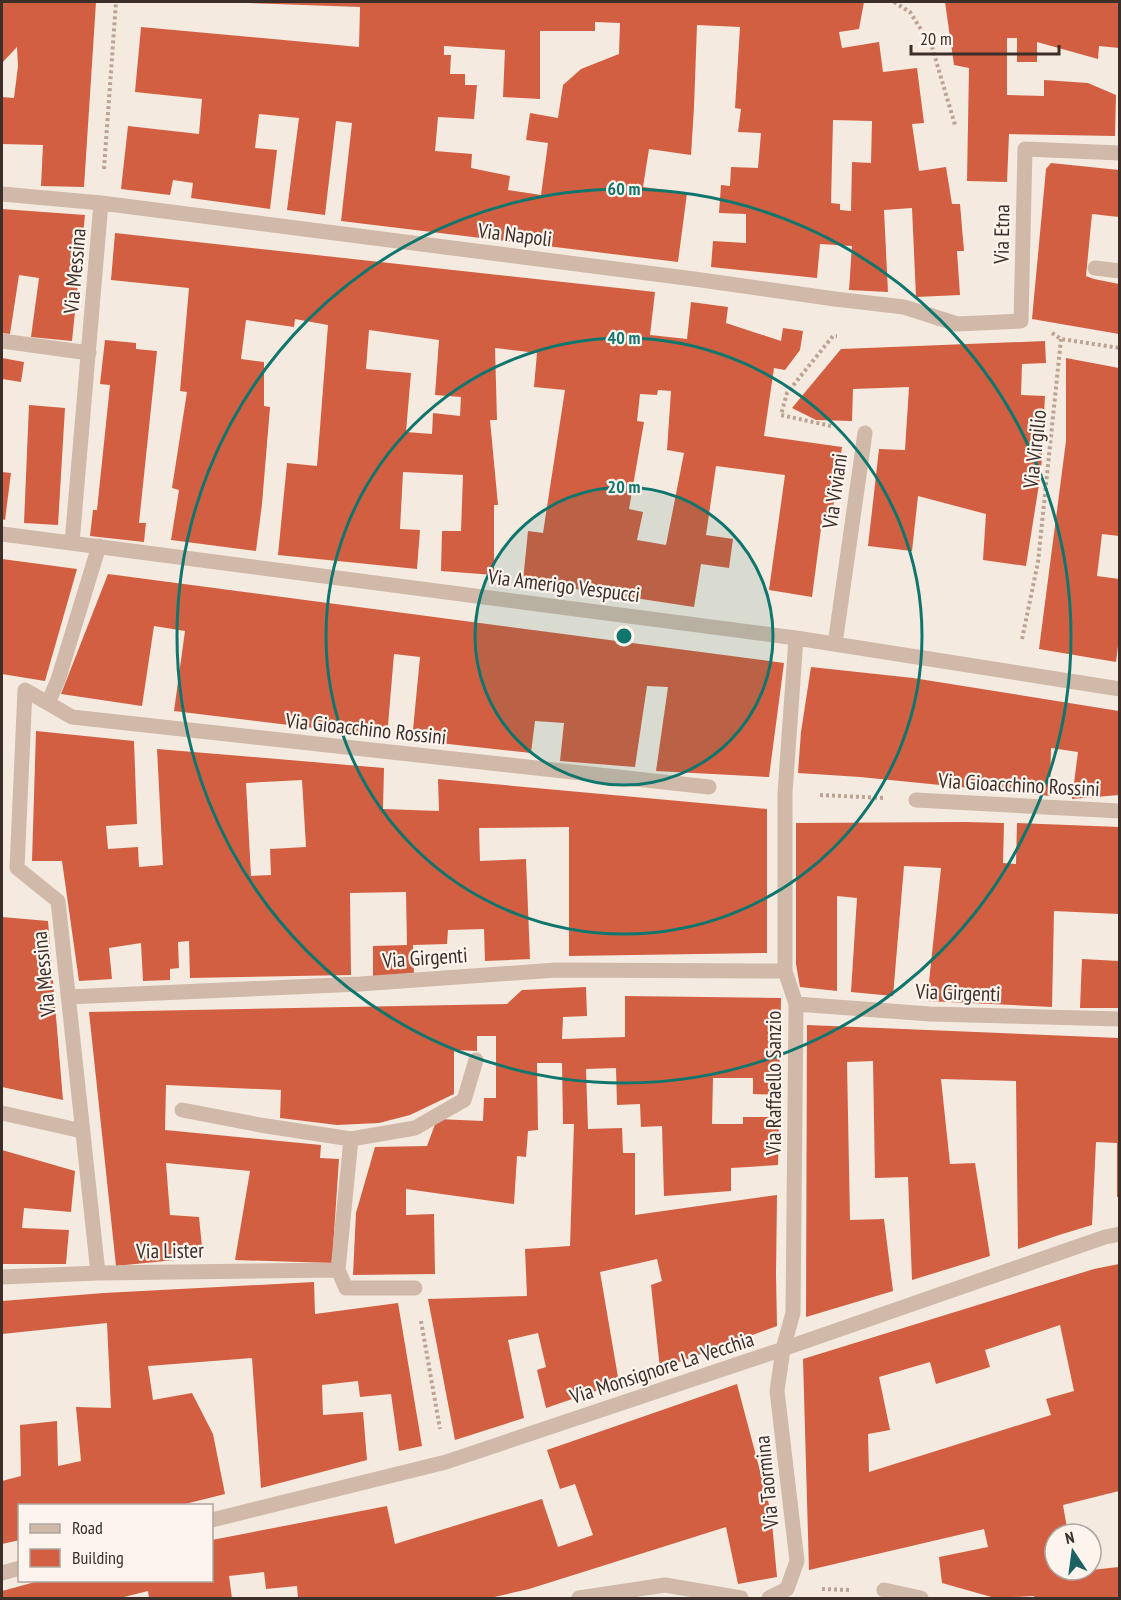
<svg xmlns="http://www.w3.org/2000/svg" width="1121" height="1600" font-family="'PT Sans Narrow',sans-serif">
<rect width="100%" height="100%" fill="#f5eadf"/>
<path fill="#d25f41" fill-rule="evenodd" d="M2,2h94l-12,185 -43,-1 2,-41 -41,-1v-47l12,1 4,-32 -1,-19 -15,16z
M248,2h616l-5,27 -20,3 3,16 37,-6 4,30 34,-4 7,55 -12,1 7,47 27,-4 6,37h8l4,47h-7l3,44 -44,2 -4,-89 -28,2 4,82 -39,-2 3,-44 -32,-2 -3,34 -106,-11 2,-26 33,2v-29l-27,-1 2,-28 9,1 1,-19 27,1 3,-35 -23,-1 3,-23 -6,-1 5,-81 -43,-2 -3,82 -3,48 -42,-6 -6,38 44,6 -9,69 -337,-41 11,-98 -16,-2 -11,94 -38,-5 12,-92 -40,-4 -4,34 22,2 -7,59 -79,-11 2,-15 -20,-3 -3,15 -49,-6 7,-63 71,8 3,-35 -67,-7 6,-65 218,20 1,-40 -112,-4zM595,22l25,1 -1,31 -38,15 -18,16 -5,33 -28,-5 -4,27 22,3 -7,52 -33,-5 2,-14 -39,-8 1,-14 -37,-3 3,-34 36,2 3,-34h-12v-11h-15l1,-19h-7v-9l61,4 -2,47 37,2v-68h55zM833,120l39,1 -1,42 -19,-1 -1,49 -11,-1v-6l-9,-1z
M945,2h174v46l-20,-2 -1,13 -61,-17v20h-20v-24h-10v57l37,1v-16l44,3 28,12 -1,41 -106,-2 -2,48 -40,-1 2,-113 -15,-3z
M1051,163l68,7v47l-27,-3 -6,62 8,3 25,5v50l-87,-15 14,-150z
M2,209l83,6 -13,126 -41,-4 8,-59 -20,-3 -9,59 -8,-1z
M115,233l540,59 -5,43 37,4 4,-37 37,5 -2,16 55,18 2,-13 20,3 -3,19 -15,20 -11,-2 -10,68 78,11 -11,75 -9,-1 -10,76 -43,-7 16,-115 -69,-9 -10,69 27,4 -4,29 -28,-4 -7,43 -171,-26 5,-50 15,2 22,-143 -31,-3 3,-34 -42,-5 2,72h-7l8,85h-4v70l-53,-4 1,-40h19l2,-56 -60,-3 -3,57 20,1 -3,39 -139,-14 9,-92 30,3 11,-141 -33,-6 -1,8 -48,-7 -5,39 23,3v44l6,1 -8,97 -6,47 -85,-11 8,-50 -7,-2 15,-96 -7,-1 9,-103 -78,-8zM369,330l70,10 -4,55 26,2 -1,19 -27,-3 -1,21 -26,-2 5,-59 -45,-4zM658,390l13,1 -4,59 17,3 -18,92 -29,-5 6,-28 -14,-3 15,-87 -7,-1 3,-27 17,1z
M105,340l31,3v6l21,2 -18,172h7l-2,19 -54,-6 3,-26h4l13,-125 -10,-1z
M1045,341l1,22 -24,1 -1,31 24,1 -4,76 -15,94 -43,-6 3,-46 -68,-18 -6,55 -44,-5 11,-97 26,1 4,-63 -56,2 -1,32 -36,-1 -24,-12 49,-59z
M2,358l22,4 -3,20 -19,-3z
M1066,358l53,10v168l-17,-2 -5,42 22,3v59l-3,24 -77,-13 27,-208z
M29,405l36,3 -7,117 -34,-2z
M2,472l9,1 -6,47 -3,-1z
M2,559l75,10 -32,112 -43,-7z
M108,574l676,89 -15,114 -113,-6 12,-84 -21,-1 -12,81 -75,-6 4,-38 -29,-2 -4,32 -119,-13 8,-83 -26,-3 -7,83 -213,-26 11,-80 -31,-5 -12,80 -81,-12z
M811,667l102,11 206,33v84l-47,4 6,-47 -27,-4 -1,48 -190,-19 -62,-4 3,-41z
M36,731l98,10 3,83 -31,2 2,23 30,-2 1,20 24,-2 -6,-116 227,19 -1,41 56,2 -1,-32 329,30v144l-198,3v-129l-90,1 1,33 46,-2 4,100 -45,2 -1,-32 -36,1 -1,14 -34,1 1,31h-41v-30l34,-1 -1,-53 -56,1 1,82 -161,3 -1,-37 -11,1 1,26 -9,1v11l-27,1 -2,-38 -32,5 3,31 -33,2 -17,-120h-30zM302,780l4,67 -36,2 1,26 -20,1 -5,-93z
M966,822l38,1 -1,40 13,1 1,-41 102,4v87l-65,-3 -2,96 -125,-6 14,-133 -37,-2 -11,130 -42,-4 6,-94 -20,-2v95l-37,-4 -4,-23v-141z
M2,917l46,4 15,179 -61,-13z
M1082,959l37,2v47h-39z
M586,987l1,29 -24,1 -1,22 63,-2v-41l156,2 -2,97 -26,-1v-16h-40l-1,46h31v-7h36l-1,48 -47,3v23l-67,5 -2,-70 -21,1 -1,-23 -23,1 -1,-37 -30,1 2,60 34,-1 1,25h12v62l142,-20 -1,80 1,51 -117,43 -9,-84 11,-4 -5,-22 -57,13 19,111 -73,25 -9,-38 9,-3 -8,-34 -30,7 16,78 -69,22 -27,-141 99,-3 -2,-47 45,-3 4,-122h-11l-1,-61h-25l1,67 -10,1 -2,26 -9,-1 -3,48 -108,-15v26l28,-1 1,60 -82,1 3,-62 19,-66 52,-1 10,-27 46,2 1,-23h12v-62h-19v15l-23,-1v44l-44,21 -31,8 -42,2 -57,-7 1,-28 -115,-5 -1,45 156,15 -1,13 19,1 -7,104 -97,-3 15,-89 -84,-8 4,52 29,2 4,40 -87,9 -27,-254 418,-8 15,-14z
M807,1025l312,13v159h-2v-54l-21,-1 -4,83 -33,10 -41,14 -2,-168 -75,-2 9,85 25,-1 15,93 -78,24 -4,-103 -33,1 -2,-117 -26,1 3,158 34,-1 9,72 -87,26z
M2,1150l73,21 -4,41 -47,-4 -2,20 47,2 -3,34h-64z
M1119,1264v227l-56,14 5,29h-13v36h36l28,-3v31h-85v-2l-39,2 -53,-15 -3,-26 49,-10 -4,-18 -175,41 -6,-211 291,-90zM1060,1325l14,66 -28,8 5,16 -182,57 -1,-38 22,-4 -11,-53 51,-15 6,22 54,-17 -5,-17z
M314,1282l1,32 83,-11 24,143 -23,5 -8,-57 -31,3 -2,-16 -36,4 1,30 40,-3 4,48 -106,28 -9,-130 -104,8 5,34 39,-7 21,41 12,60 -48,12h-157v34l-18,4v-63l19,-5 -1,-51 37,-4 1,45 23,-5 -5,-54 35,1 -4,-85 -105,11v-33l102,-8z
M737,1384l34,128 6,65 -39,7 -12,-57 -197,62 -39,9h-192l-1,-12 -31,3 -2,-17 -35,4 3,22h-83l-1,-7 -28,7h-118v-7l37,-10h173v-41l175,-34 8,38 147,-45 16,48 35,-12 -18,-51 -15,5 -13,-39z"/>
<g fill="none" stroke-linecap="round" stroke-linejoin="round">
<path stroke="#bca393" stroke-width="4" stroke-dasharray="3 3" stroke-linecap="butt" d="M894,2l16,10 22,35 23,78
M104,169l12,-167
M1052,333l9,6 59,9
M831,426l-50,-11 6,-22 46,-57h4
M1022,639l16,-77 23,-223
M820,795l64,3
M421,1321l19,108
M822,1589l28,1"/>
<path stroke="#d0b9a9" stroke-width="15" d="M2,194l99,9 593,76 141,20 69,8 53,17 64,-3 4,-172 95,4
M1095,268l25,3
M2,341l87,12
M2,534l794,104 324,51
M72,543l29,-340
M835,644l30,-211
M48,703l10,-23 41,-134
M916,800l204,11
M68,997l292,-13 196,-14 229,1
M796,1004l134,10 190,5
M182,1110l78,15 91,14 64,-11 49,-28 12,-40
M2,1113l80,18
M338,1270l13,-131
M98,1273l-40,-372 -41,-33 8,-178 47,27 637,70
M2,1277l96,-4 240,-3 8,18h69
M212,1520l234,-58 337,-113 322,-112 15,-3
M2,1573l18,-5
M884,1590l37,8
M579,1598l86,-13 76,13
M769,1598l18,-9 10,-28 -20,-170 6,-42 10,-36 3,-309 -11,-33v-178l11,-155"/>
</g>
<circle cx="624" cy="636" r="149" fill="#0f766e" fill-opacity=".12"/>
<g fill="none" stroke="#0f766e" stroke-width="3">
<circle cx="624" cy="636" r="149"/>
<circle cx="624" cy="636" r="298"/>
<circle cx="624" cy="636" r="447"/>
</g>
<g text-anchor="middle" stroke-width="4.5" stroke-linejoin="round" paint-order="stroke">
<g font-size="21" fill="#3c2f2a" stroke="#fcf4ed">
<text transform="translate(1002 234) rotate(-89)" y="7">Via Etna</text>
<text transform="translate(515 235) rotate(7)" y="7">Via Napoli</text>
<text transform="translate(75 271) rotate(-85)" y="7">Via Messina</text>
<text transform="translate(1035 449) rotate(-84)" y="7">Via Virgilio</text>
<text transform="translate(835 491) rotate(-82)" y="7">Via Viviani</text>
<text transform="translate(564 586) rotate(7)" y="7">Via Amerigo Vespucci</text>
<text transform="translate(366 729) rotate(6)" y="7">Via Gioacchino Rossini</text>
<text transform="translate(1019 785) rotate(3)" y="7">Via Gioacchino Rossini</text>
<text transform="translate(425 958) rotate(-4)" y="7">Via Girgenti</text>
<text transform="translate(44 974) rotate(-96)" y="7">Via Messina</text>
<text transform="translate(958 993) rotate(2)" y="7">Via Girgenti</text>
<text transform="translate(774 1083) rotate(-90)" y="7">Via Raffaello Sanzio</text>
<text transform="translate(170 1251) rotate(-1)" y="7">Via Lister</text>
<text transform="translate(662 1368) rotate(-18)" y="7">Via Monsignore La Vecchia</text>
<text transform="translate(767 1482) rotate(-96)" y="7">Via Taormina</text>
</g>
</g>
<circle cx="624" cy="636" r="9" fill="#0f766e" stroke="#fcf4ed" stroke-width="3"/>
<g font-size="18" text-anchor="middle" font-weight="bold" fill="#0f766e" stroke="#fcf4ed" stroke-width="4.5" stroke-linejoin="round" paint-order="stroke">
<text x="624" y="195">60 m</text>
<text x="624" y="344">40 m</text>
<text x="624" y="493">20 m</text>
</g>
<rect width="1121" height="1600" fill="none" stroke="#3c2f2a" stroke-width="6"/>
<rect x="18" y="1504" width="195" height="78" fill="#fcf4ed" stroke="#afa59f" stroke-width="1.5"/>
<rect x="30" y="1524" width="30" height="9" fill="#d0b9a9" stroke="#afa59f" stroke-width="1.5"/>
<text x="72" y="1534" font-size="18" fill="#3c2f2a">Road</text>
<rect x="30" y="1549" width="30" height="18" fill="#d25f41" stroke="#afa59f" stroke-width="1.5"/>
<text x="72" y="1564" font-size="18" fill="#3c2f2a">Building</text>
<g transform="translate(1073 1552) rotate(347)"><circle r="28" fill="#fcf4ed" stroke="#afa59f" stroke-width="1.5"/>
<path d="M0-4.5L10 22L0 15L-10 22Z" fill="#1a6163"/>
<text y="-9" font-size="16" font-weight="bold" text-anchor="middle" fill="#3c2f2a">N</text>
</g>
<path d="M911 45v9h148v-9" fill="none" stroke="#3c2f2a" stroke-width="3"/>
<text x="920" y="45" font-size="18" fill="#3c2f2a" stroke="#fcf4ed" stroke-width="4.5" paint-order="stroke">20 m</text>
</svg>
